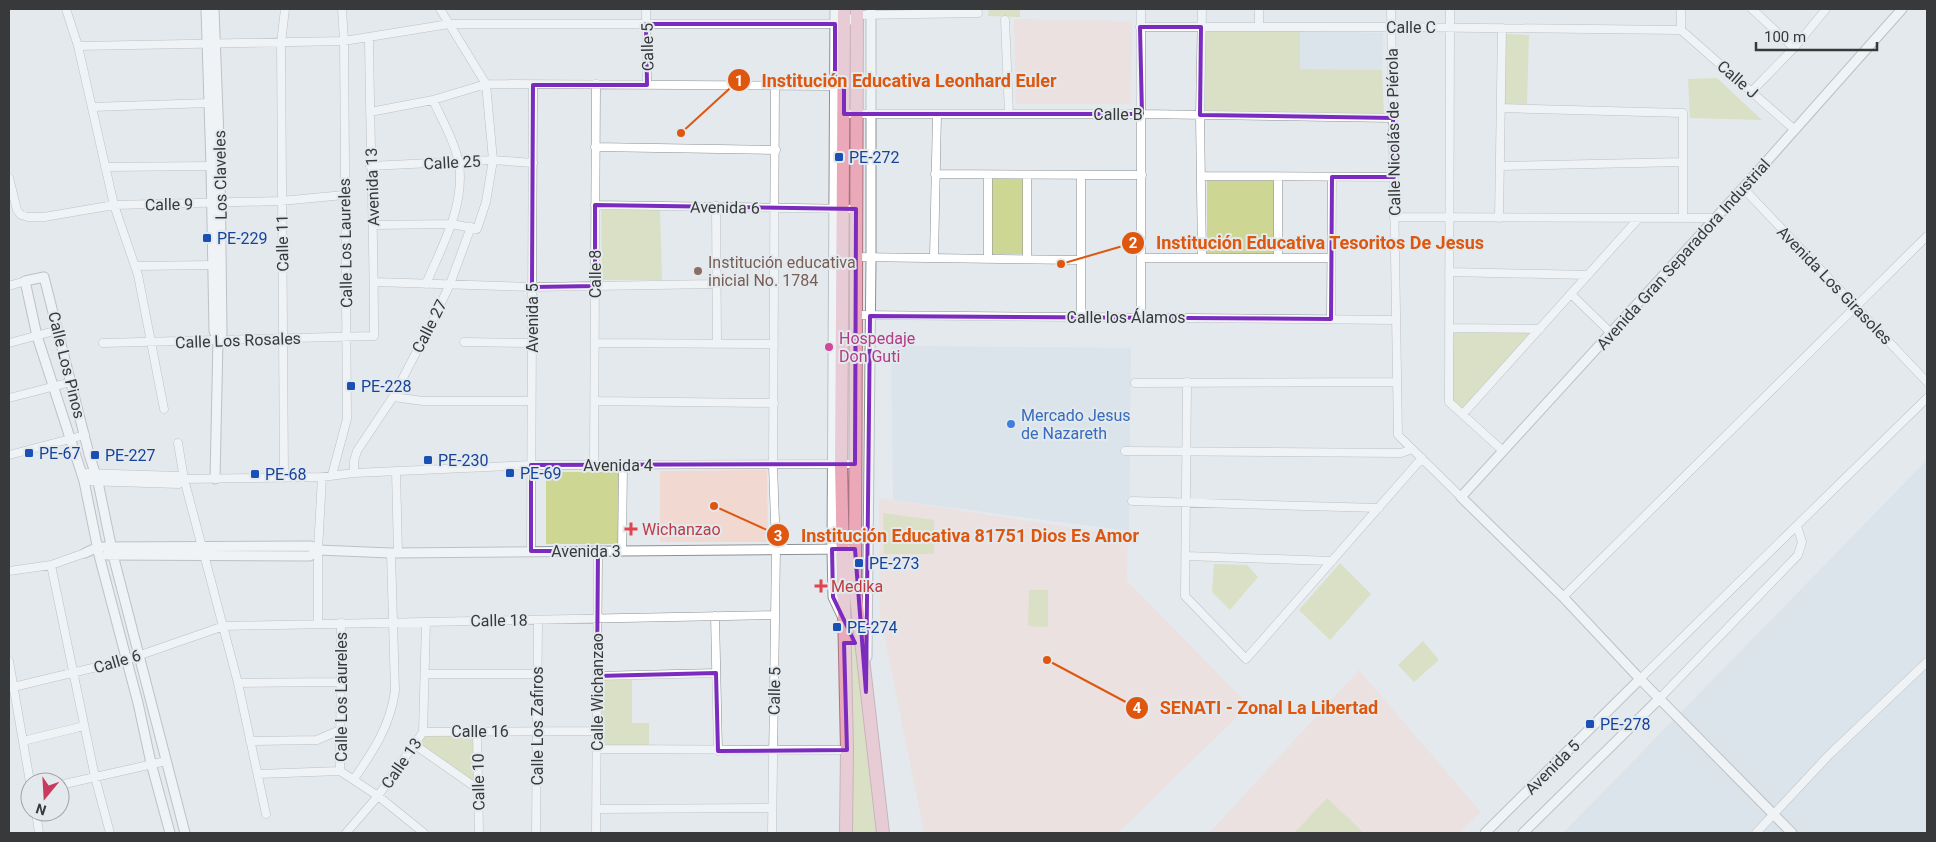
<svg xmlns="http://www.w3.org/2000/svg" width="1936" height="842" font-family="Roboto,sans-serif">
<rect width="100%" height="100%" fill="#e3e9ed"/>
<path fill="#d1dde7" d="M1300,31l83,2 -1,37 -82,-1z
M891,346l240,2 -2,183 -236,-31z
M1927,460v373h-364z"/>
<path fill="#f1d8d0" d="M1014,19l118,2 -1,83h-115z
M767,470l1,72h-108v-71z
M879,498l249,38 -1,45 122,124 -131,128h-194l-44,-219z
M1359,670l122,142 -22,21h-250z"/>
<path fill="#ced694" d="M989,9h31v8l-32,-1z
M1205,30l95,1v38l82,1 2,44 -180,-2z
M1506,34l23,1 -2,69h-23z
M1717,78l45,42 -72,-2 -2,-39z
M992,178h32v76h-32z
M1207,180h68l-1,75 -67,-2z
M660,209l2,71h-60l-1,-70z
M1534,331l-70,79 -12,-10v-67z
M546,472h74v72h-74z
M883,513l51,7v34h-50z
M1340,563l31,31 -41,46 -31,-30z
M1214,564l33,1 11,12 -28,33 -18,-18z
M1029,590h19v37l-20,-1z
M852,601l27,232h-27z
M1423,641l16,19 -25,22 -16,-17z
M600,680h32v43h17v23l-49,-1z
M477,731l1,58 -62,-44 7,-13z
M1327,798l37,35h-70z"/>
<g fill="none" stroke-linecap="round" stroke-linejoin="round">
<defs>
<path id="minor" d="M66,9l12,37 36,159 24,70 26,134
M646,9l1,76
M1141,9v308
M1202,9l-2,106 2,143
M1391,9l7,426 63,62
M1450,9l-1,393 54,49
M1681,9v21
M1752,9l42,39
M1005,20l4,94
M1140,27h252l289,3
M1259,27v-18
M1681,30l114,100
M78,46l266,-5 105,-17h395l13,-9 121,-2
M1752,91l42,-43 32,-39
M92,107l117,-4
M1501,108l182,5v105
M370,112l63,-12 53,-16 353,2
M844,114h298l251,4
M595,147l181,3
M370,166l123,-6 40,3
M1500,166l183,-4
M105,167l106,-1
M935,174l207,1
M1081,175v142
M1202,176l192,1
M9,178l8,32 4,5 7,2h16l70,-12 167,-4 63,-6
M1743,188l184,194
M595,205l261,4
M716,206l1,138
M1394,217l322,1
M1499,218l3,-190
M374,225l78,-1 25,5 9,-27 7,-42 -7,-76 -46,-75
M856,257l225,3
M934,258l3,-144
M1142,258h189
M1278,258v-81
M988,259v-84
M1027,259v-84
M135,266l78,-1
M1449,272l139,3
M374,282l158,5 184,-3
M426,284c16,-38 39,-78 33,-120 -4,-22 -17,-44 -26,-64
M9,286l16,-5
M1571,294l40,39
M856,315l540,5
M1331,319l1,-142
M1449,328l91,1
M464,342l68,1
M9,343l49,-13
M103,343l271,-7c0,-100 -4,-199 -5,-299
M596,343l178,1
M1187,382l-2,214 61,63 176,-201
M1135,383l262,-1
M393,397l30,4h108
M9,398l62,-16
M595,401l179,2
M1463,414l176,-196
M178,443l6,36 54,204 28,131
M1125,451l276,2 11,-4
M9,455l76,-20
M594,465l2,-381
M396,471l2,82
M81,473l98,3 5,3 138,-2 32,-4 177,-8 324,-1
M354,473v-12l3,-10 36,-54 41,-79 16,-34 21,-57
M332,475l15,-56 -3,-378 -2,-32
M284,478l-3,-435 4,-34
M84,481l95,3 5,-5
M1132,501l247,7
M531,551l2,-466
M622,551l1,-86
M1186,556l146,5
M51,565l44,212 15,56
M9,571l42,-6 34,-12
M1563,597l364,-361
M715,616l3,135
M318,624v-74l4,-73
M9,661l21,121
M426,674h112
M597,676l119,-3
M1640,679l287,-281
M238,683l103,-1
M9,688l117,-28 98,-34 551,-11
M1659,699l139,-144 4,-13 -5,-16
M477,731l2,102
M423,732l174,-1
M23,741l61,-15
M250,741l67,-1 23,-10
M415,745l63,44
M597,749l250,1
M340,771l1,-148
M340,771l38,25 46,37
M258,774l82,-3
M354,779c20,-29 36,-53 41,-88l-4,-138
M60,785l106,-24
M596,809l176,-1
M36,812l3,21
M346,833l32,-37 45,-64 3,-110
M536,833l2,-213
M596,833l2,-282
M772,833l4,-284 -3,-84 2,-379
M1756,833l73,-78 98,-93"/>
<path id="tertiary" d="M206,9l5,157 3,165 4,9 -3,139
M214,9l6,155 2,169 -4,7
M835,9l-3,540 1,48 9,19
M85,553l13,-6 213,-1 7,4 73,3 456,-4
M107,555l203,1 8,-6
M867,657l4,-399v-249
M170,833l-19,-70 -13,-60 -39,-148 -15,-74 -47,-145 -12,-55 19,-4 45,177 9,28 15,73 72,278
M1485,833l155,-154
M1523,833l136,-134
M1792,833l-152,-154 -77,-82 -102,-100 282,-309 159,-179"/>
<path id="trunk" d="M844,9l-3,456 6,285 -1,83
M857,9l-2,579 28,245"/>
</defs>
<use href="#minor" stroke="#8c9195" stroke-width="9"/>
<use href="#tertiary" stroke="#8c9195" stroke-width="11"/>
<use href="#trunk" stroke="#a77480" stroke-width="14"/>
<use href="#minor" stroke="#fff" stroke-width="8"/>
<use href="#tertiary" stroke="#fff" stroke-width="9"/>
<use href="#trunk" stroke="#eaa8b8" stroke-width="12"/>
</g>
<path d="M0 0H1936V842H0ZM646,24h189v62h9v28h298l-2,-87h61l-1,88 193,3 1,59h-62l-1,142 -461,-3 -4,376 -11,-143h-23l1,48 22,46h-11l3,107 -129,1 -2,-78 -119,3 1,-125h-67v-86l324,-1 1,-255 -261,-4v81l-63,1 1,-202h114z" fill="#e3e9ed" fill-opacity=".55" fill-rule="evenodd"/>
<path fill="none" stroke="#7b2cbf" stroke-width="4" stroke-linejoin="round" d="M646,24h189v62h9v28h298l-2,-87h61l-1,88 193,3 1,59h-62l-1,142 -461,-3 -4,376 -11,-143h-23l1,48 22,46h-11l3,107 -129,1 -2,-78 -119,3 1,-125h-67v-86l324,-1 1,-255 -261,-4v81l-63,1 1,-202h114z"/>
<g fill="#1a4fb4" stroke="#e3e9ed" stroke-width="2">
<rect x="834" y="152" width="10" height="10" rx="2.5"/>
<rect x="202" y="233" width="10" height="10" rx="2.5"/>
<rect x="346" y="381" width="10" height="10" rx="2.5"/>
<rect x="24" y="448" width="10" height="10" rx="2.5"/>
<rect x="90" y="450" width="10" height="10" rx="2.5"/>
<rect x="423" y="455" width="10" height="10" rx="2.5"/>
<rect x="505" y="468" width="10" height="10" rx="2.5"/>
<rect x="250" y="469" width="10" height="10" rx="2.5"/>
<rect x="854" y="558" width="10" height="10" rx="2.5"/>
<rect x="832" y="622" width="10" height="10" rx="2.5"/>
<rect x="1585" y="719" width="10" height="10" rx="2.5"/>
</g>
<circle fill="#8d6e63" stroke="#e3e9ed" stroke-width="2" cx="698" cy="271" r="5"/>
<circle fill="#d1479c" stroke="#e3e9ed" stroke-width="2" cx="829" cy="347" r="5"/>
<circle fill="#3f7fe0" stroke="#e3e9ed" stroke-width="2" cx="1011" cy="424" r="5"/>
<g fill="#e0444e" stroke="#e3e9ed" stroke-width="2">
<path d="M628.5 521.5h5v5h5v5h-5v5h-5v-5h-5v-5h5z"/>
<path d="M818.5 578.5h5v5h5v5h-5v5h-5v-5h-5v-5h5z"/>
</g>
<g text-anchor="middle" stroke-width="4" stroke-linejoin="round" paint-order="stroke">
<g font-size="16" fill="#37393a" stroke="#e3e9ed">
<text x="1411" y="33">Calle C</text>
<text transform="translate(647 47) rotate(-91)" y="6">Calle 5</text>
<text transform="translate(1738 79) rotate(41)" y="6">Calle J</text>
<text x="1118" y="120">Calle B</text>
<text transform="translate(1393 132) rotate(-91)" y="6">Calle Nicolás de Piérola</text>
<text transform="translate(452 162) rotate(-3)" y="6">Calle 25</text>
<text transform="translate(220 175) rotate(-91)" y="6">Los Claveles</text>
<text transform="translate(372 187) rotate(-92)" y="6">Avenida 13</text>
<text transform="translate(169 204) rotate(-1)" y="6">Calle 9</text>
<text transform="translate(725 207) rotate(1)" y="6">Avenida 6</text>
<text transform="translate(282 243) rotate(-91)" y="6">Calle 11</text>
<text transform="translate(345 243) rotate(-91)" y="6">Calle Los Laureles</text>
<text transform="translate(1683 254) rotate(-48)" y="6">Avenida Gran Separadora Industrial</text>
<text transform="translate(595 274) rotate(-90)" y="6">Calle 8</text>
<text transform="translate(1835 285) rotate(46)" y="6">Avenida Los Girasoles</text>
<text x="1126" y="323">Calle los Álamos</text>
<text transform="translate(532 318) rotate(-90)" y="6">Avenida 5</text>
<text transform="translate(429 326) rotate(-63)" y="6">Calle 27</text>
<text transform="translate(238 340) rotate(-2)" y="6">Calle Los Rosales</text>
<text transform="translate(67 365) rotate(76)" y="6">Calle Los Pinos</text>
<text x="618" y="471">Avenida 4</text>
<text x="586" y="557">Avenida 3</text>
<text transform="translate(499 620) rotate(-1)" y="6">Calle 18</text>
<text transform="translate(117 661) rotate(-16)" y="6">Calle 6</text>
<text transform="translate(774 691) rotate(-89)" y="6">Calle 5</text>
<text transform="translate(597 692) rotate(-90)" y="6">Calle Wichanzao</text>
<text transform="translate(341 697) rotate(-90)" y="6">Calle Los Laureles</text>
<text transform="translate(537 726) rotate(-90)" y="6">Calle Los Zafiros</text>
<text x="480" y="737">Calle 16</text>
<text transform="translate(401 763) rotate(-55)" y="6">Calle 13</text>
<text transform="translate(1552 767) rotate(-45)" y="6">Avenida 5</text>
<text transform="translate(478 782) rotate(-91)" y="6">Calle 10</text>
</g>
<g font-size="16" fill="#164399" stroke="#e3e9ed" text-anchor="start">
<text x="849" y="163">PE-272</text>
<text x="217" y="244">PE-229</text>
<text x="361" y="392">PE-228</text>
<text x="39" y="459">PE-67</text>
<text x="105" y="461">PE-227</text>
<text x="438" y="466">PE-230</text>
<text x="520" y="479">PE-69</text>
<text x="265" y="480">PE-68</text>
<text x="869" y="569">PE-273</text>
<text x="847" y="633">PE-274</text>
<text x="1600" y="730">PE-278</text>
</g>
<g font-size="16" fill="#785e54" stroke="#e3e9ed" text-anchor="start">
<text x="708" y="268">Institución educativa<tspan x="708" dy="18">inicial No. 1784</tspan></text>
</g>
<g font-size="16" fill="#b23c85" stroke="#e3e9ed" text-anchor="start">
<text x="839" y="344">Hospedaje<tspan x="839" dy="18">Don Guti</tspan></text>
</g>
<g font-size="16" fill="#366cbe" stroke="#e3e9ed" text-anchor="start">
<text x="1021" y="421">Mercado Jesus<tspan x="1021" dy="18">de Nazareth</tspan></text>
</g>
<g font-size="16" fill="#be3a42" stroke="#e3e9ed" text-anchor="start">
<text x="642" y="535">Wichanzao</text>
<text x="831" y="592">Medika</text>
</g>
</g>
<path fill="none" stroke="#df570e" stroke-width="2" d="M681 133L739 80M1061 264L1133 243M714 506L778 535M1047 660L1137 708"/>
<g fill="#df570e" stroke="#e3e9ed" stroke-width="2">
<circle cx="681" cy="133" r="5"/>
<circle cx="1061" cy="264" r="5"/>
<circle cx="714" cy="506" r="5"/>
<circle cx="1047" cy="660" r="5"/>
<circle cx="739" cy="80" r="12"/>
<circle cx="1133" cy="243" r="12"/>
<circle cx="778" cy="535" r="12"/>
<circle cx="1137" cy="708" r="12"/>
</g>
<g font-size="15" text-anchor="middle" font-weight="bold" fill="#fff">
<text x="739" y="86">1</text>
<text x="1133" y="248">2</text>
<text x="778" y="541">3</text>
<text x="1137" y="713">4</text>
</g>
<g font-size="18" text-anchor="middle" font-weight="bold" fill="#df570e" stroke="#e3e9ed" stroke-width="4" stroke-linejoin="round" paint-order="stroke">
<text x="909" y="87">Institución Educativa Leonhard Euler</text>
<text x="1320" y="249">Institución Educativa Tesoritos De Jesus</text>
<text x="970" y="542">Institución Educativa 81751 Dios Es Amor</text>
<text x="1269" y="714">SENATI - Zonal La Libertad</text>
</g>
<rect width="1936" height="842" fill="none" stroke="#37393a" stroke-width="20"/>
<g transform="translate(45 797) rotate(198)"><circle r="24" fill="#e3e9ed" stroke="#9ea3a5"/>
<path d="M0-4L9 19L0 12L-9 19Z" fill="#c93a5e"/>
<text y="-8" font-size="14" font-weight="bold" text-anchor="middle" fill="#37393a">N</text>
</g>
<path d="M1756 42v8h121v-8" fill="none" stroke="#37393a" stroke-width="2.5"/>
<text x="1764" y="42" font-size="15" fill="#37393a" stroke="#e3e9ed" stroke-width="4" paint-order="stroke">100 m</text>
</svg>
